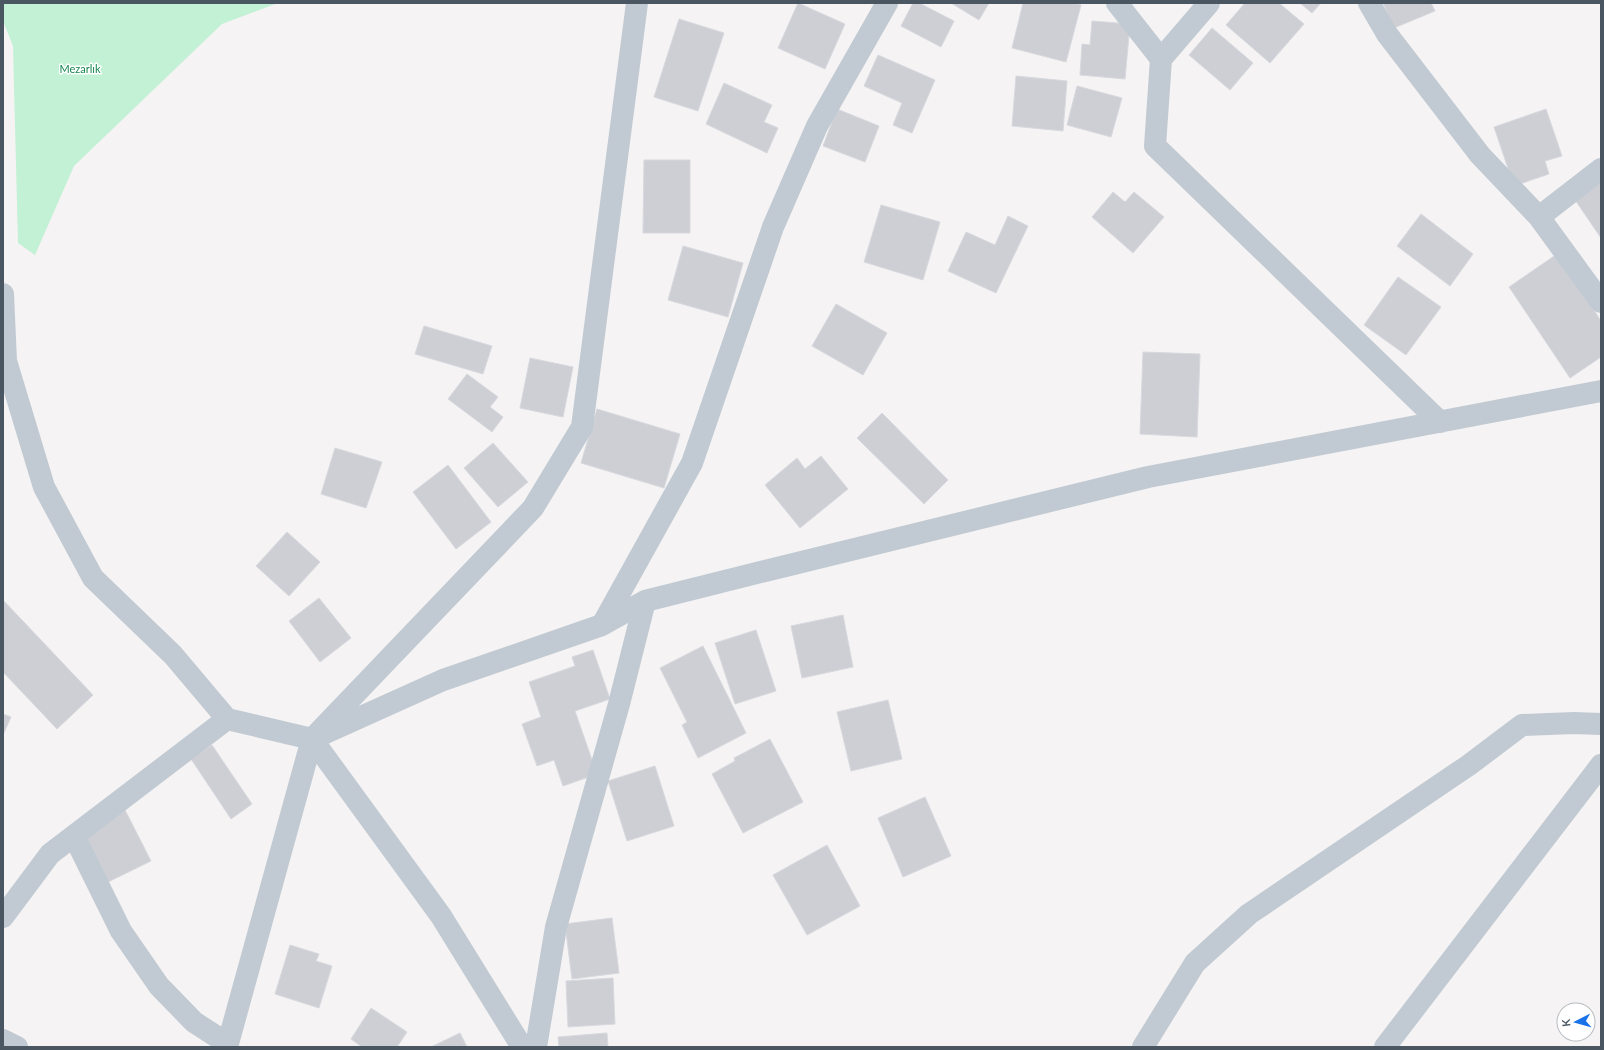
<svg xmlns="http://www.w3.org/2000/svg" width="1604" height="1050" font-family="Lato,sans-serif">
<rect width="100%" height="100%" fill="#f5f3f3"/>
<path fill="#c3f1d5" d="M3,3h275l-56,21 -148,142 -39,89 -17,-12 -5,-197 -10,-25z"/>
<path fill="#cdcfd5" stroke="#d7d9de" d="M798,3l47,21 -20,45 -47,-21z
M913,3h6l35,18 -13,26 -40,-21z
M951,3h38l-10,17z
M1023,3h51l7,2 -15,57 -54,-14z
M1245,3h34l25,21 -34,39 -44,-38z
M1300,3h21l-9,10z
M1383,3h48l4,8 -41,17z
M679,19l45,14 -26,78 -44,-14z
M1092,21l38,3 -5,55 -45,-4 2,-31 8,1z
M1212,28l41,35 -23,27 -41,-35z
M878,55l57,25 -23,53 -19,-8 9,-22 -38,-17z
M1016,76l51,5 -4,50 -51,-5z
M724,83l48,22 -8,17 14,6 -11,25 -61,-29z
M1077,86l45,12 -11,39 -44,-12z
M837,109l42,17 -14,36 -42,-16z
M1546,109l16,47 -17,5 4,13 -35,12 -20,-59z
M644,160h46v73h-47z
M1601,173v65l-30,-44z
M1113,192l12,10 9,-10 30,25 -31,36 -41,-36z
M881,205l59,17 -17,58 -59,-18z
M1421,214l52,40 -23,32 -53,-40z
M1008,216l20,10 -32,67 -48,-22 18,-39 29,13z
M683,246l60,17 -15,54 -60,-17z
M1557,254l44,67v36l-31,21 -61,-91z
M1398,277l43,30 -35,48 -42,-30z
M836,304l51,29 -24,42 -51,-29z
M424,326l68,20 -9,28 -68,-20z
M1143,352l57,2 -3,83 -57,-3z
M530,358l43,9 -10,50 -43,-9z
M467,374l31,23 -8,10 13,10 -11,15 -44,-33z
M597,409l83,25 -16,54 -83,-25z
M882,413l66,67 -24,24 -67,-66z
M493,443l35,39 -30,25 -34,-39z
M335,448l47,14 -16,46 -45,-14z
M821,456l27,33 -48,39 -35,-43 32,-27 8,11z
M448,465l43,57 -35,27 -43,-57z
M287,532l33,30 -31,34 -33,-30z
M319,598l32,40 -31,24 -31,-41z
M3,600l90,95 -36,34 -54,-57z
M843,615l10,52 -51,11 -11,-52z
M756,630l20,61 -41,13 -20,-61z
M703,646l43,87 -48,25 -16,-33 5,-3 -27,-54z
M593,650l17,49 -35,12 22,63 -34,12 -9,-26 -17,6 -15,-42 19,-7 -12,-35 46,-16 -3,-9z
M888,700l14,59 -51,12 -14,-59z
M3,714l8,3 -8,18z
M770,739l33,63 -60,31 -31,-59 23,-13 -1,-3z
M212,745l40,59 -21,15 -40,-60z
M655,766l19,60 -47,15 -19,-60z
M925,797l26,59 -48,21 -25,-59z
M125,810l26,51 -47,23 -25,-52z
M827,845l33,61 -53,29 -34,-60z
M612,918l7,55 -47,6 -7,-55z
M290,945l29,9 -3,7 16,5 -13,42 -44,-14z
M613,978l2,46 -47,3 -2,-46z
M371,1008l36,24 -10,15h-35l-11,-8z
M460,1033l7,14h-36z
M607,1033l1,14h-49l-1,-10z"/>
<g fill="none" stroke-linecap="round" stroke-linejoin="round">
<path stroke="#c1cad2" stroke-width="22" d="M1117,3l44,56
M1209,3l-48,56 -6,87 285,276
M1369,3l18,31 93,121 59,62 62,85
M1539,217l62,-48
M3,294l3,67 38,126 49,91 80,77 54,64 85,20 131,-59 159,-55 43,-24 120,-30 383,-94 453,-86
M602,625l90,-162 81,-236 44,-101 70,-123
M312,739l129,177 81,131
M74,836l47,95 38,55 35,36 34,22
M3,917l47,-63 177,-135
M3,1040l14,7
M227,1047l85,-308 221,-231 49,-81 55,-424
M536,1047l20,-120 63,-223 26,-103
M1143,1047l52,-84 54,-49 220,-149 53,-40 52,-2 27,1
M1385,1047l216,-282"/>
</g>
<g text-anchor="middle" stroke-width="3" stroke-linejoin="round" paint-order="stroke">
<g font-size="11" fill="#17864f" stroke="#fff">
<text x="80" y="73">Mezarlık</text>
</g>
</g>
<rect width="1604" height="1050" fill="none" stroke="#4a5661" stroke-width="8"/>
<g transform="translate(1576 1022) rotate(264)"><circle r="19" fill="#ffffff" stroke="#b7bbc0"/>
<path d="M0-3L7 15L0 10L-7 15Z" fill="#1a73e8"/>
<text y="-6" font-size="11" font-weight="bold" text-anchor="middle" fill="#4a5661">K</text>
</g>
</svg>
